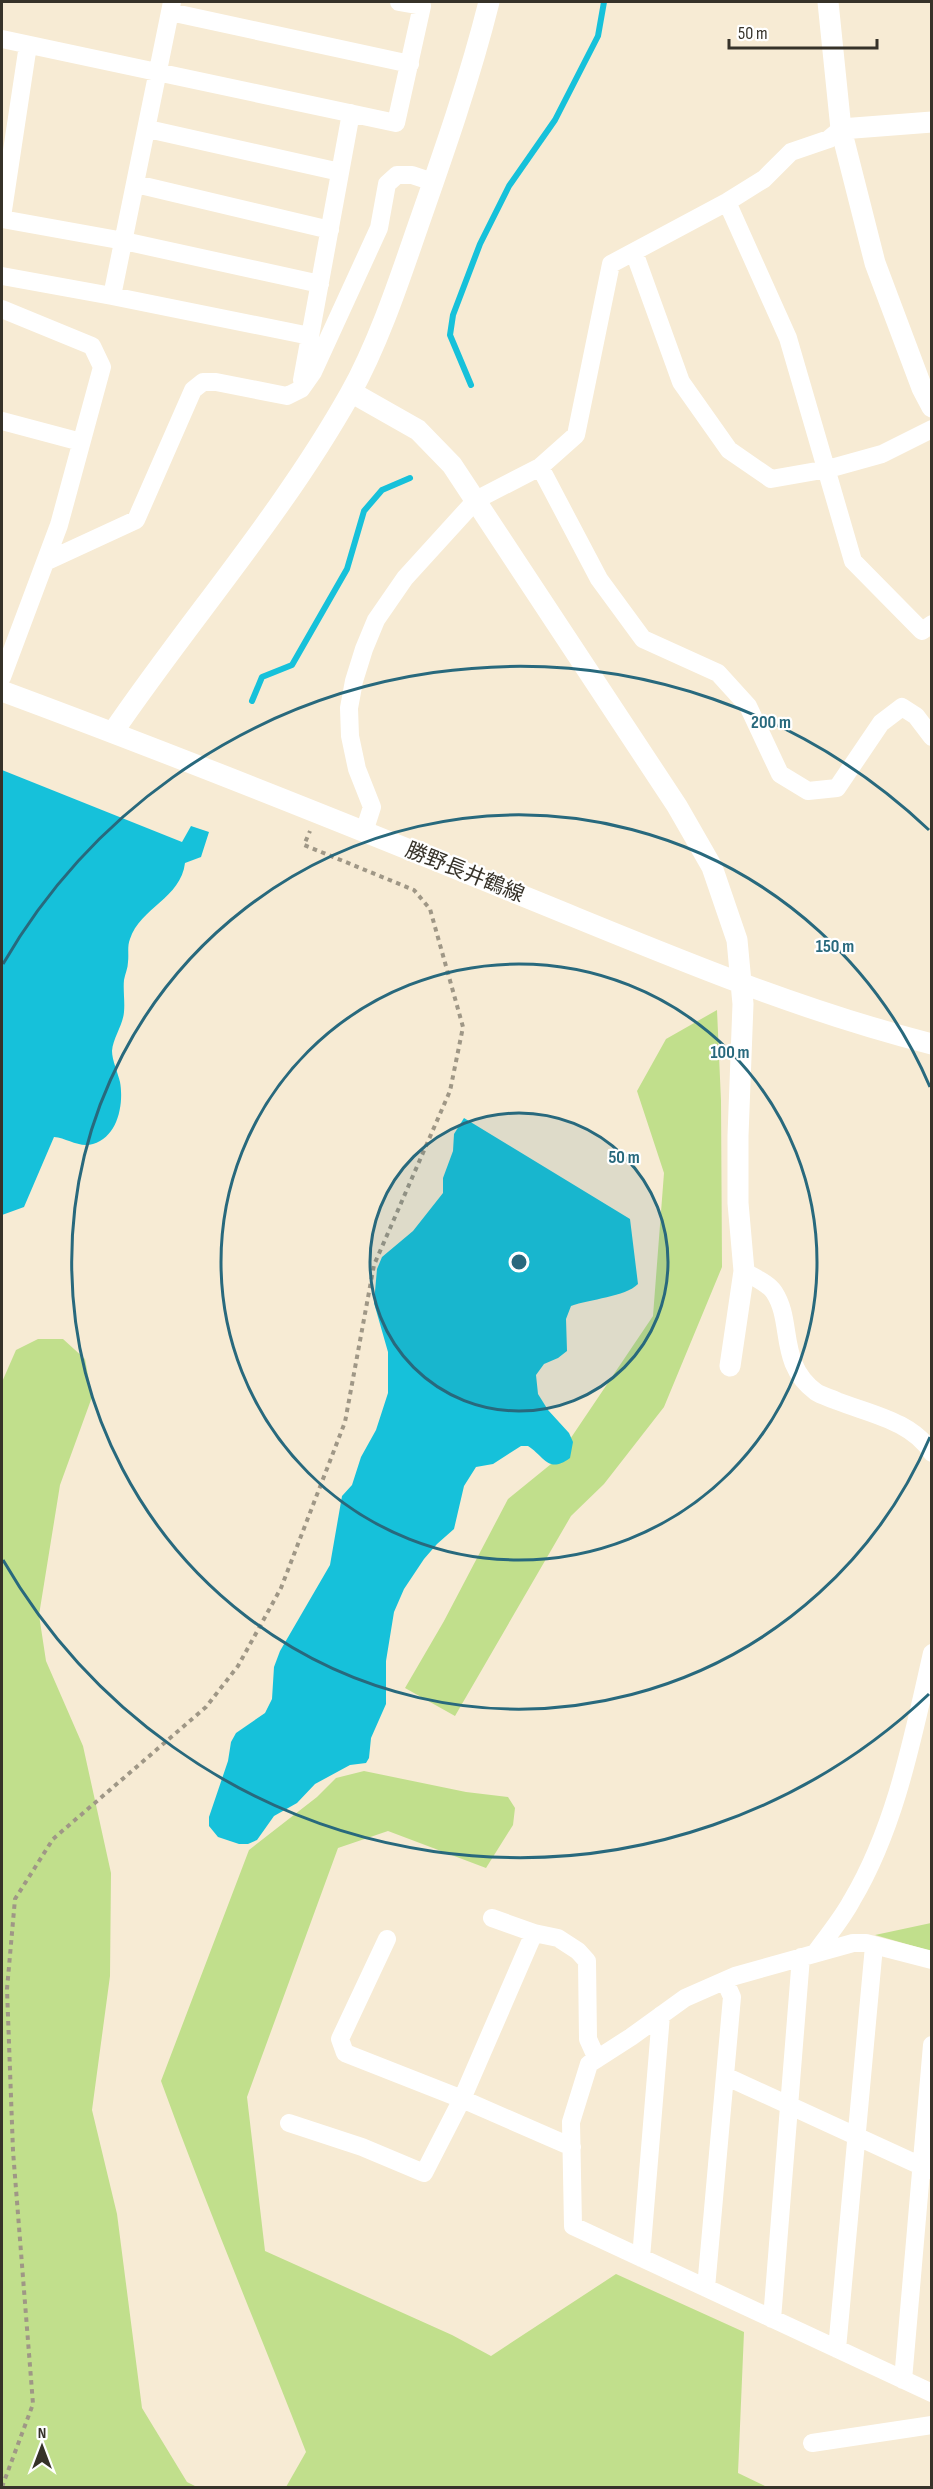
<svg xmlns="http://www.w3.org/2000/svg" width="933" height="2489" font-family="'Sofia Sans Condensed','Noto Sans JP',sans-serif">
<rect width="100%" height="100%" fill="#f7ebd4"/>
<path fill="#c1df8c" d="M717,1010l4,91 1,166 -58,140 -60,77 -33,32 -116,200 -50,-28 39,-67 64,-122 48,-39 97,-144 11,-143 -27,-82 29,-52z
M38,1339h25l22,20 7,38 -32,88 -21,130 7,46 37,85 28,127 -1,103 -18,134 25,104 25,194 45,74 10,5h-195v-1105l14,-32z
M364,1771l102,21 42,5 7,11 -2,17 -27,43 -98,-37 -50,17 -91,249 18,154 187,84 39,21 125,-82 128,58 -6,141 29,14h-481l20,-35c-48,-124 -100,-246 -145,-371l88,-231 68,-53 19,-19z
M931,1923v28l-56,-16z"/>
<path fill="#16c1da" d="M2,770l180,72 9,-16 18,6 -8,25 -16,6c-4,35 -45,45 -55,76 -3,7 -1,15 -2,23 0,6 -3,12 -4,18 -1,10 1,21 0,32 -1,13 -11,26 -12,39 0,9 6,22 8,31 4,22 -2,55 -27,62 -14,4 -26,-6 -39,-7l-30,70 -22,8z
M464,1118l166,101 8,65c-13,13 -48,15 -67,22l-5,13 1,32 -9,7 -14,6 -8,11 2,19 10,16 21,23 4,9 -3,16c-22,16 -25,-1 -42,-12h-7l-28,18 -17,3 -12,19 -10,43 -17,15 -13,15 -20,30 -10,23 -8,49v43l-15,34 -2,20 -3,5 -16,2 -35,19 -18,19 -23,13 -17,24 -9,4h-9l-21,-7 -9,-11v-9l19,-56 3,-19 5,-9 29,-20 7,-14 2,-32 6,-16 50,-86 12,-69 10,-11 9,-28 15,-27 12,-37v-41l-14,-49 3,-34 5,-12 31,-26 30,-38v-15l10,-27 1,-17z"/>
<g fill="none" stroke-linecap="round" stroke-linejoin="round">
<path stroke="#16c1da" stroke-width="6" d="M471,385l-21,-50 3,-20 27,-71 29,-58 46,-66 43,-84 6,-34
M252,701l10,-24 30,-12 55,-96 17,-58 18,-21 28,-12"/>
<path stroke="#9f9786" stroke-width="4" stroke-dasharray="4.5 4.5" stroke-linecap="butt" d="M2,2487l31,-83 -20,-253 -6,-162 8,-90 38,-60 153,-132 32,-41 43,-78 64,-166 29,-157 76,-174 13,-64 -33,-118 -16,-19 -110,-45 6,-14"/>
<path stroke="#fff" stroke-width="18" d="M172,2l-60,294 198,40
M170,12l240,52
M2,39l394,84 26,-117 -23,-4
M148,129l192,43
M136,184l194,46
M727,202l61,136 65,223 69,70 10,-7
M2,217l26,-172
M2,219l122,22 196,43
M634,252l47,130 48,68 42,29 57,-10 54,-15 50,-25
M2,276l110,20
M2,309l90,37 10,21 -43,158 -57,152
M302,380l49,-267
M2,421l79,21
M540,467l59,112 44,60 75,34 30,33 32,68 28,17 29,-3 44,-65 21,-16 14,9 16,21
M45,562l91,-42 57,-130 10,-8h13l71,14 14,-7 12,-17 66,-144 8,-44 10,-9h15l21,7
M364,832l8,-25 -15,-38 -7,-33 -1,-28 5,-27 10,-32 12,-29 29,-42 71,-78 64,-33 36,-32 35,-171 116,-62 37,-23 27,-27 38,-13 12,-10
M744,1271c9,6 24,12 30,21 20,30 3,71 42,100 6,4 15,6 21,9 33,13 75,20 95,52
M492,1918l42,15 24,5 20,13 9,10 1,78 9,20
M387,1939l-47,100 5,14 117,46 110,48
M816,1952c12,-17 26,-33 36,-52 44,-74 61,-164 80,-247
M932,1960l-66,-17h-13l-118,33 -50,22 -54,39 -42,27 -18,58 2,104 359,167
M725,2076l205,94
M289,2123l73,24 62,26 38,-74 72,-166
M641,2258l20,-243
M706,2288l26,-291 -7,-16
M772,2319l29,-362
M837,2349l37,-403
M903,2380l29,-335
M812,2443l120,-18"/>
<path stroke="#fff" stroke-width="21" d="M828,2l13,127 34,134 47,125 10,19
M841,129l91,-7
M351,392l67,38 34,35 225,341 35,61 25,73 6,64 -5,132v67l6,68 -14,95
M2,691c173,64 345,133 516,203 136,55 271,114 414,150
M113,732c77,-113 169,-217 237,-338 28,-50 49,-113 68,-168 26,-74 52,-148 71,-224"/>
</g>
<circle cx="519" cy="1262" r="149" fill="#28697d" fill-opacity=".12"/>
<g fill="none" stroke="#28697d" stroke-width="3">
<circle cx="519" cy="1262" r="149"/>
<circle cx="519" cy="1262" r="298"/>
<path d="M930 1437A447 447 0 1 1 930 1087"/>
<path d="M929 1694A596 596 0 0 1 3 1560M3 964A596 596 0 0 1 929 830"/>
</g>
<g text-anchor="middle" stroke-width="4.5" stroke-linejoin="round" paint-order="stroke">
<g font-size="21" fill="#363229" stroke="#fff">
<text transform="translate(465 872) rotate(22)" y="7">勝野長井鶴線</text>
</g>
</g>
<circle cx="519" cy="1262" r="9" fill="#28697d" stroke="#fff" stroke-width="3"/>
<g font-size="18" text-anchor="middle" font-weight="bold" fill="#28697d" stroke="#fff" stroke-width="4.5" stroke-linejoin="round" paint-order="stroke">
<text x="771" y="728">200 m</text>
<text x="835" y="952">150 m</text>
<text x="730" y="1058">100 m</text>
<text x="624" y="1163">50 m</text>
</g>
<rect width="933" height="2489" fill="none" stroke="#363229" stroke-width="6"/>
<g transform="translate(42 2447)" stroke="#ffffff" stroke-width="4.5" paint-order="stroke">
<path d="M0-4.5L10 22L0 15L-10 22Z" fill="#363229"/>
<text y="-9" font-size="16" font-weight="bold" text-anchor="middle" fill="#363229">N</text>
</g>
<path d="M729 39v9h148v-9" fill="none" stroke="#363229" stroke-width="3"/>
<text x="738" y="39" font-size="18" fill="#363229" stroke="#ffffff" stroke-width="4.5" paint-order="stroke">50 m</text>
</svg>
